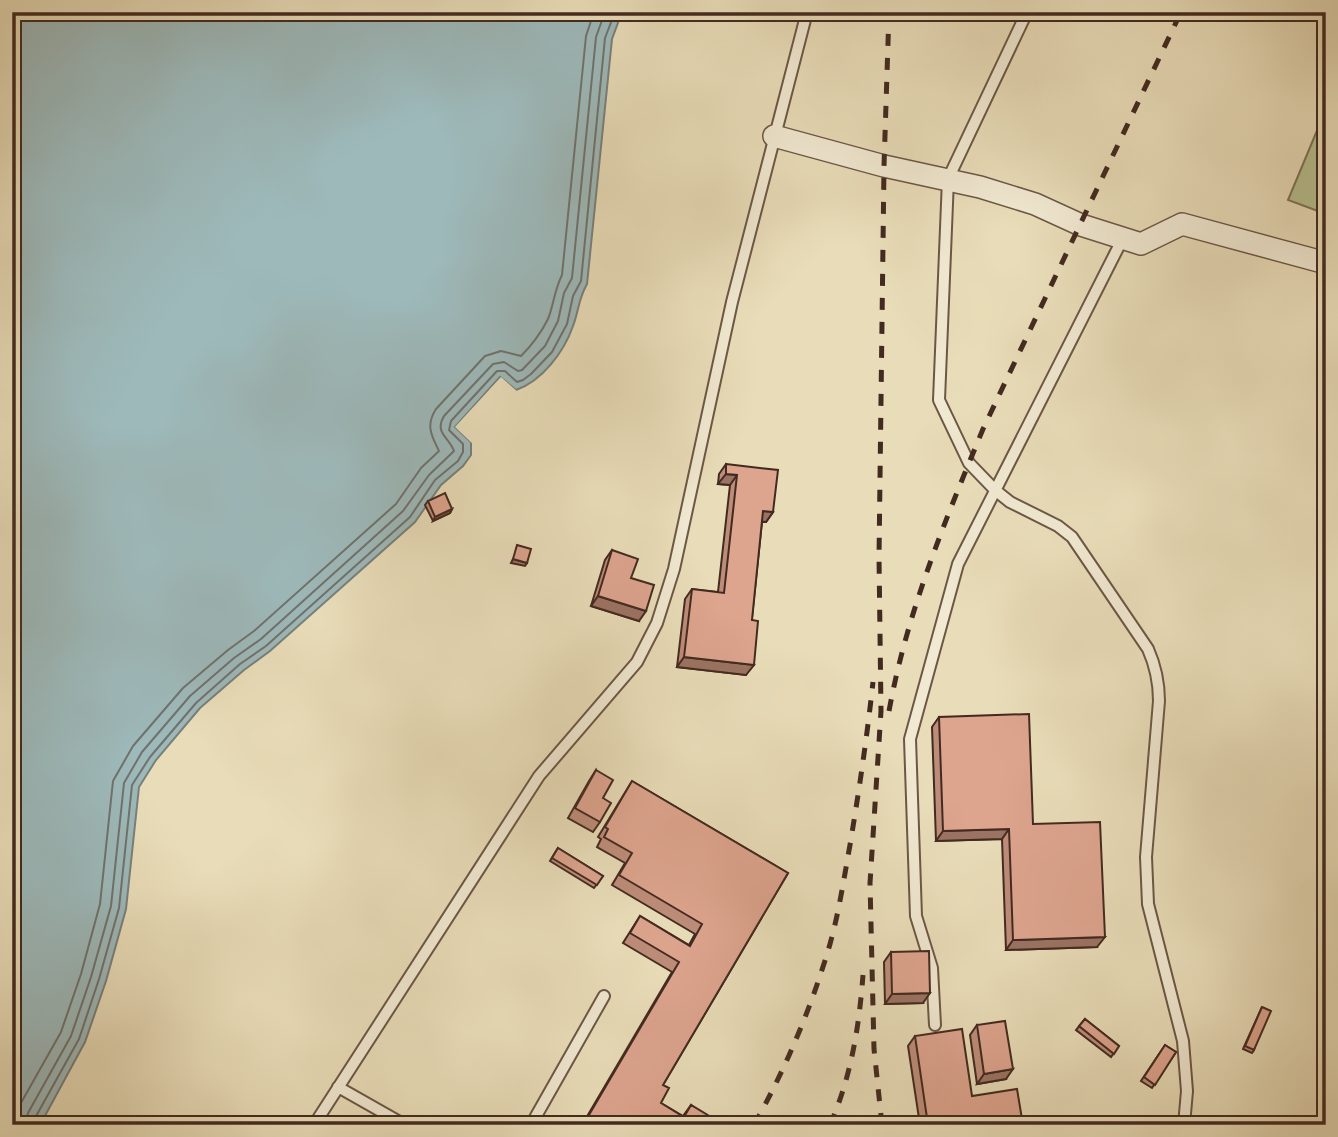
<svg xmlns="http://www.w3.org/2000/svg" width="1338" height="1137" font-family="Vollkorn,serif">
<rect width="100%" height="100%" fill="#e9ddb9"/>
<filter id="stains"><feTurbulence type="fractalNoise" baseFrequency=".00286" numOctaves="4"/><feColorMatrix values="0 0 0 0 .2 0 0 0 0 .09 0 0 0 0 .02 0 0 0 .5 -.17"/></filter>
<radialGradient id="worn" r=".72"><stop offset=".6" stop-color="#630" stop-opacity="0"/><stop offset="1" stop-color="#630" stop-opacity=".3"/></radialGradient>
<path fill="#b7c08f" stroke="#7d7558" stroke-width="2" d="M1326,109v105l-38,-14z"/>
<path fill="#9db9ba" stroke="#79807c" stroke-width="2" d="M12,12h610l-10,27 -25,245c-9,16 -8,26 -14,42 -9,26 -31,55 -57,64l-16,-13 -45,50 16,15v13l-8,11 -22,19 -26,37 -145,129 -26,19 -44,38 -44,52 -17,27 -13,122 -20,72 -21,61 -45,83h-28z"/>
<path fill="#e9ddb9" d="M501,377l18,16h-5l-13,-11 -41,45 14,12v6l-19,-18z"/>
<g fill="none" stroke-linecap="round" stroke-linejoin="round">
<path stroke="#70726d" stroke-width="2" d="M14,1125l3,-15 44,-78 20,-58 19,-70 13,-123 20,-35 50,-58 45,-38 26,-19 142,-127 25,-36 18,-17c-7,-15 -14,-25 -3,-42l49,-53 16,-5 20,5c11,-11 20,-23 27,-37 6,-15 6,-28 14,-44l24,-239 8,-24
M25,1125l3,-12 43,-77 20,-59 20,-71 13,-123 18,-31 48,-56 44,-38 27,-19 142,-128 26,-36 25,-24c-5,-14 -20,-18 -10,-35l49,-52 11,-2 14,9 4,-1 23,-24 13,-25 6,-28 8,-15 24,-241 9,-25
M34,1125l1,-7 44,-79 20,-60 20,-71 13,-123 18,-28 46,-54 44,-39 26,-18 144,-129 25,-37 23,-19 5,-9v-8l-14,-14 2,-9 46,-50h8l12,11 6,-2 8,-6 21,-22 15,-28 6,-28 8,-15 24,-243 10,-26"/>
<defs>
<path id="service" d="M1027,12l-79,167 -9,221 30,63 26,27 15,12 48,24 14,11 76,112c8,18 11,33 11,52l-13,156 2,47 35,137 4,50 -3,34
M935,1025l-3,-57 -16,-52 -6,-177 48,-175 165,-326
M338,1087l67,38
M314,1125l225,-349 98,-114 20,-39 17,-54 58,-267 75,-290
M531,1125l73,-129"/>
<path id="minor" d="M774,136l110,30 96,21 55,17 46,21 60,19 41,-20 144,39"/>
</defs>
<use href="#service" stroke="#6c5746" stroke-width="14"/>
<use href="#minor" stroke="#6c5746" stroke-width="24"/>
<use href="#service" stroke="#f1e9d2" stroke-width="10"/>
<use href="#minor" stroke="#f1e9d2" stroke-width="21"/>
<path stroke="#432a20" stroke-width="5" stroke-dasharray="12 12" stroke-linecap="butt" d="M889,711c18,-99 56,-190 94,-282l198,-417
M754,1125c32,-57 58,-119 76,-181 9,-32 14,-66 20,-99 9,-54 17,-108 23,-163
M830,1125c21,-48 29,-97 33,-150
M882,1125l-8,-76 -4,-166 11,-172 -2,-154 5,-391 5,-154"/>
</g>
<path fill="#be8d7a" stroke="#432a20" stroke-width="2" d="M726,464l47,48 -7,10h-4l-16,153 -69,-8 8,-68 7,-10 26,3 12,-107 -12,-1 1,-10z
M428,501l24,8 -2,4 -17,8 -8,-16z
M612,550l19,28 8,43 -48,-15 14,-46z
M939,717l94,107 64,123 -91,3 -4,-111 -66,2 -4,-114z
M596,770l7,28 -3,24 -7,10 -25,-14 21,-37z
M632,781l156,92 -125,212 -2,18 22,13 8,-11 22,20h-131l90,-153 -49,-29 17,-27 49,29 6,-11 -83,-49 13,-22 -28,-16 4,-8 -3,-2z
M558,848l45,28 -9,12 -44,-27z
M891,952l32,51 -38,1 -1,-42z
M1262,1007l-8,43 -2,3 -9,-4z
M1085,1019l34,27 -8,11 -35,-27z
M977,1025l29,54 -29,5 -7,-49z
M915,1036l57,60 51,29h-103l-12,-79z
M1165,1045l11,7 -24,36 -11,-7z"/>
<path fill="#9b7363" stroke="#432a20" stroke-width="2" d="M726,474l11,1 -7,10 -12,-1z
M452,509l-2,4 -17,8 2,-4z
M763,511l10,1 -7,10 -10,-1z
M513,559l14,4 -2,3 -14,-3z
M598,596l48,15 -7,10 -48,-15z
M684,657l70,8 -8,10 -69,-8z
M1009,829l-7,10 -66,2 7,-10z
M1105,937l-8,10 -91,3 7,-10z
M930,993l-7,10 -38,1 7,-10z
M1013,1069l-7,10 -29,5 7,-10z"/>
<path fill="#dda48e" stroke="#432a20" stroke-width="2" d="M726,464l52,6 -5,42 -10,-1 -11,109 6,1 -4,44 -70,-8 8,-68 32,4 13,-118 -11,-1z
M445,493l7,16 -17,8 -7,-16z
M517,545l14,4 -4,14 -14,-4z
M612,550l26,9 -7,19 23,7 -8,26 -48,-15z
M1029,714l4,110 67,-2 5,115 -92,3 -4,-111 -66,2 -4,-114z
M596,770l17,10 -10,18 8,5 -11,19 -25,-14z
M632,781l156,92 -125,212 6,3 -8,15 23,14 7,-12 25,15 -3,5h-118l-9,-5 93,-158 -49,-29 10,-17 50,30 12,-22 -83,-49 13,-22 -28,-16 4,-8 -3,-2z
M558,848l45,28 -6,9 -45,-27z
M929,951l1,42 -38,1 -1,-42z
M1262,1007l9,4 -17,39 -9,-4z
M1085,1019l34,27 -5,8 -35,-28z
M1005,1021l8,48 -29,5 -7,-49z
M962,1029l10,67 45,-7 6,36h-95l-13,-89z
M1165,1045l11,7 -21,33 -11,-8z"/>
<rect width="1338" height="1137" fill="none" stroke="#e9ddb9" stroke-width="42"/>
<rect x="14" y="14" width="1310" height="1109" fill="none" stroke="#432a20" stroke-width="3.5"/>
<rect x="21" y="21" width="1296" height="1095" fill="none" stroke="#432a20" stroke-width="2"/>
<rect width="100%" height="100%" filter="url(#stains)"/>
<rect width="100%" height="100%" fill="url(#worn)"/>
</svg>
